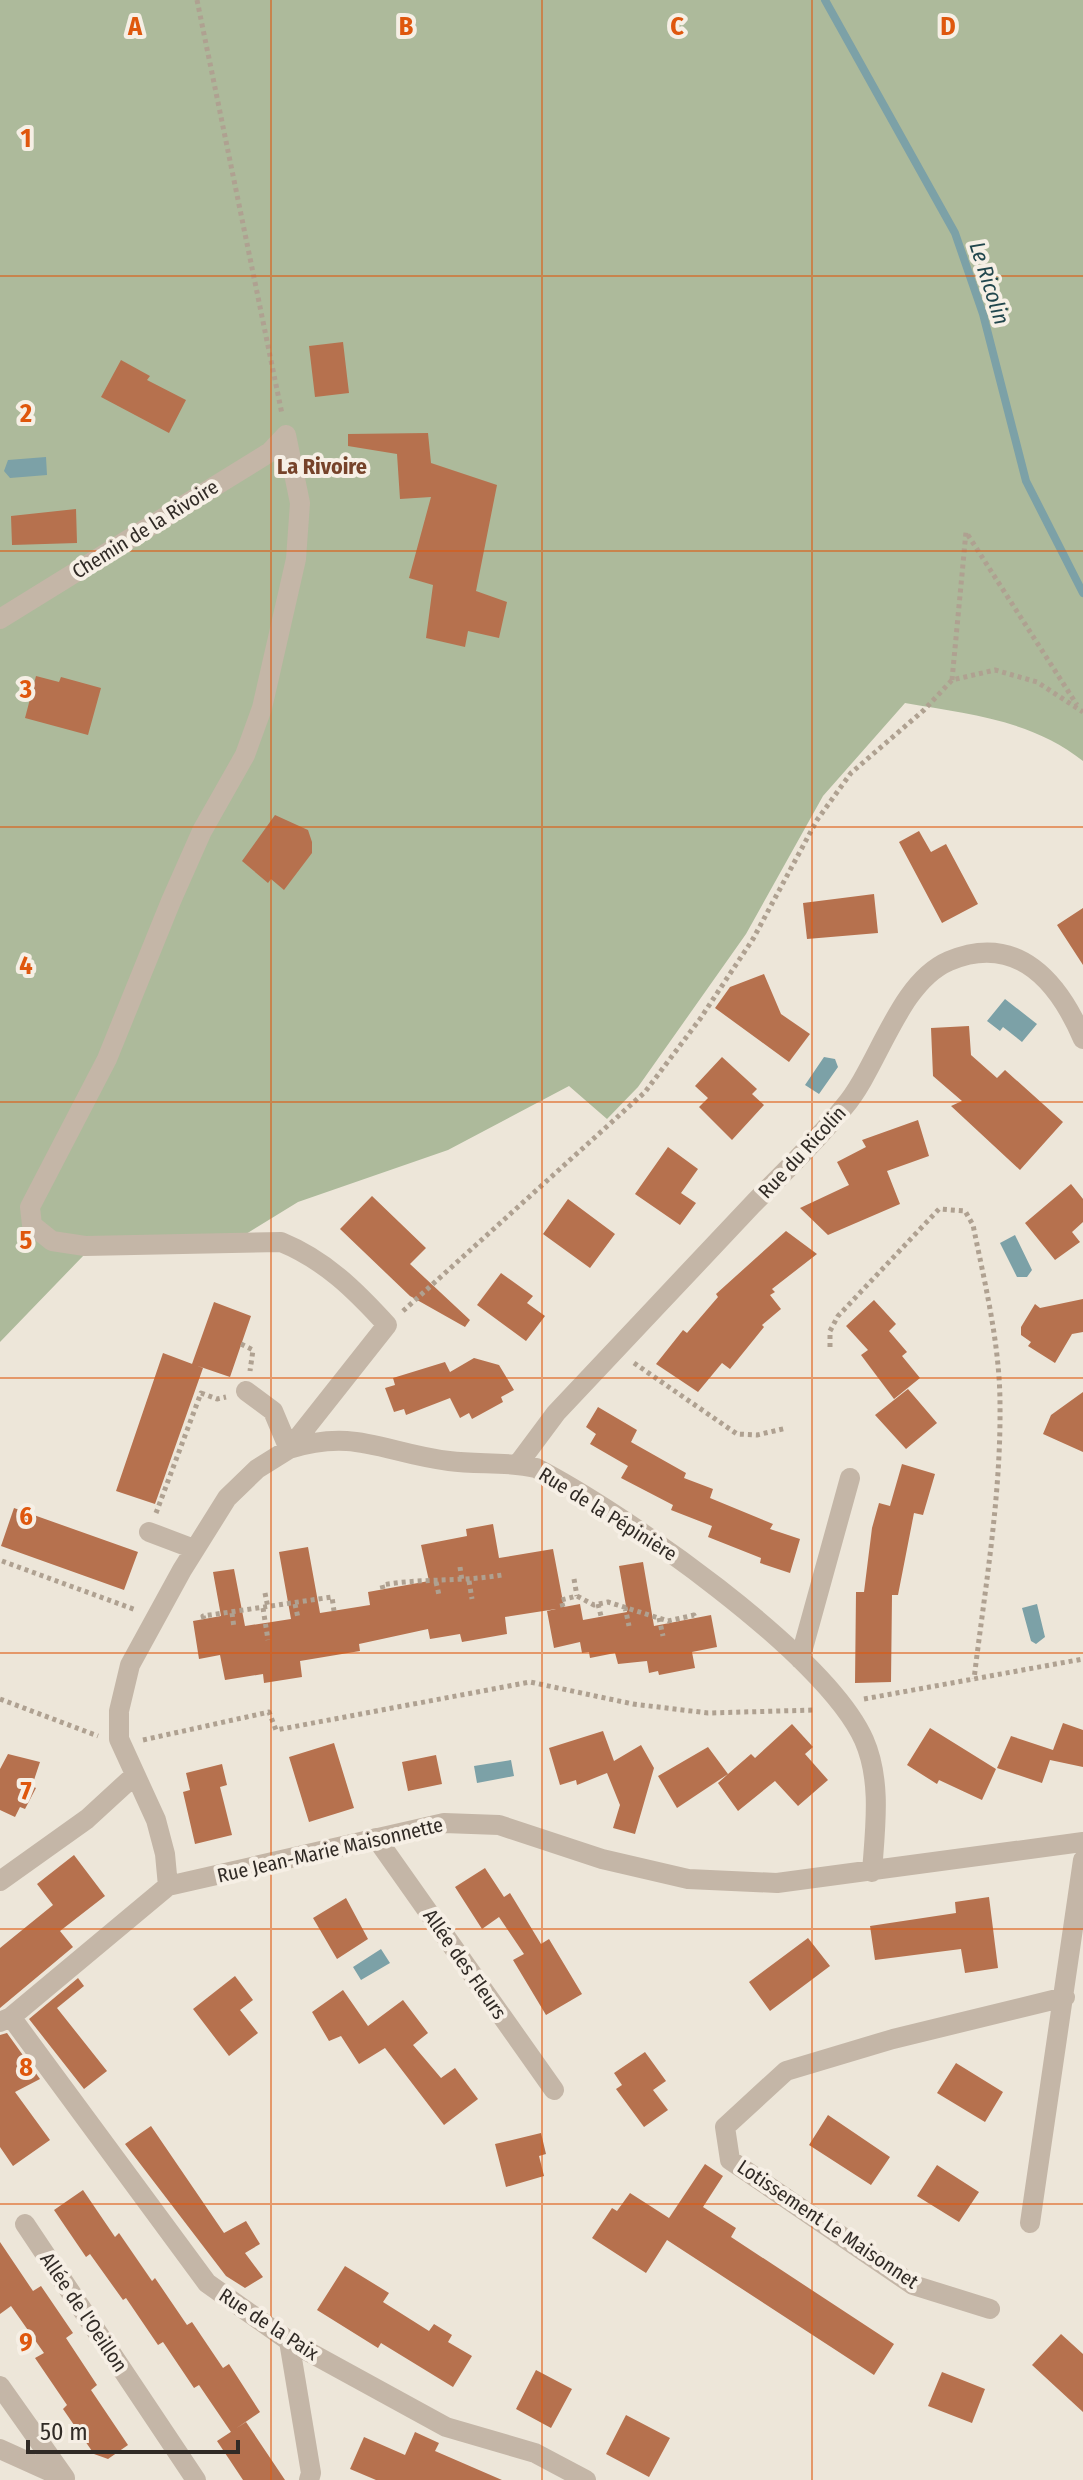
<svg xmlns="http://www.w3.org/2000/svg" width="1083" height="2480" font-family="'Fira Sans Condensed',sans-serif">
<rect width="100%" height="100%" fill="#ede6d9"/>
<path fill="#adba9b" d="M0,0h1083v761c-51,-41 -115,-47 -178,-58l-82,93 -77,138 -108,153 -31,32 -38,-33 -121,64 -150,52 -52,32 -162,21 -84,87z"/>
<path fill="#7ca1a7" d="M46,457l1,18 -37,3 -6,-7 4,-11z
M1005,999l32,25 -15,18 -19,-15 -3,4 -13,-10z
M824,1057l11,2 3,8 -19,27 -14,-9z
M1015,1235l17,35 -5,7h-10l-17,-34z
M1037,1604l8,33 -9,7 -5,-3 -9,-33z
M511,1760l3,16 -37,7 -3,-17z
M381,1949l9,14 -29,17 -8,-13z"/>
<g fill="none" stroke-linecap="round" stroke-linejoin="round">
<path stroke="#7ca1a7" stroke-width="8" d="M825,0l130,233 28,81 43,167 57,112"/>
</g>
<path fill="#b6714e" d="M343,342l6,51 -34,4 -6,-51z
M121,360l29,16 -3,4 39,20 -17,33 -68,-36z
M428,433l3,30 66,22 -21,106 31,11 -8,36 -31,-7 -3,16 -39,-9 7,-53 -24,-7 22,-81 -31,2 -3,-45 -49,-8v-12z
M76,509l1,34 -65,2 -1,-29z
M36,676l23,6 2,-5 40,11 -13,47 -63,-17z
M275,815l33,15 4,12v11l-28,37 -13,-11 -3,4 -26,-22z
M919,831l12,21 15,-8 32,60 -36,19 -43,-81z
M874,894l4,39 -71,6 -4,-36z
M1083,908v57l-26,-40z
M764,974l17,40 29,20 -21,28 -74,-54 15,-21z
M969,1026l2,29 26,23 8,-8 58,52 -43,48 -69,-64 11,-5 -29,-25 -2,-48z
M722,1057l35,32 -5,5 12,11 -32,35 -33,-33 9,-9 -13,-12z
M918,1120l11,36 -42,15 13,33 -72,31 -28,-27 49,-23 -12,-23 29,-15 -4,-7z
M668,1147l30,22 -17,24 15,10 -16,22 -45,-31z
M1071,1184l12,15v23l-11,10 8,10 -25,18 -30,-37z
M372,1196l54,52 -16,16 60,56 -5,7 -55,-31 -70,-67z
M568,1199l47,35 -25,34 -47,-34z
M786,1231l31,23 -45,35 3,3 -5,3 11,14 -19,16 2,2 -34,42 -8,-6 -24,29 -42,-28 27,-34 4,3 31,-36 -2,-3z
M501,1273l32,23 -6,7 18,13 -19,25 -49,-36z
M1083,1299v33l-11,2 -17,29 -27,-17 3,-4 -10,-7v-8l14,-23 5,4z
M874,1300l22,24 -7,7 18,21 -5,4 18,22 -26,21 -33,-44 7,-5 -22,-24z
M214,1302l37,14 -21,61 -38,-13z
M163,1353l40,15 -48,136 -39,-13z
M474,1358l25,7 15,25 -13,7 2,5 -31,17 -3,-6 -9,5 -10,-20 -44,17 -2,-6 -10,3 -9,-24 10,-3 -2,-7 52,-16 5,10z
M908,1389l29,34 -31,26 -31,-34z
M1083,1392v60l-40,-18 8,-19z
M598,1407l39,23 -6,12 55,31 -2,5 29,11 -3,9 63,26 -3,5 30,10 -10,34 -30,-10 1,-5 -53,-21 4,-11 -41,-16 2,-5 -52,-27 7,-12 -38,-22 6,-10 -10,-7z
M902,1464l33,10 -12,41 -9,-2 -16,82h-6l-1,87 -36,1 1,-91h8l8,-64 7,-25 11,3z
M14,1508l124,44 -14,38 -123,-44z
M493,1524l6,34 54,-9 11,58 16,-3 3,16 44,-8 -8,-46 24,-4 11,64 57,-11 6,32 -25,5 3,16 -36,7 -1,-4 -9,2 -2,-12 -29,3 -3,-11 -25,5 -1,-6 -7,1 -2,-11 -26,6 -7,-37 9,-2 -51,8 2,17 -45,8 -2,-8 -30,5 -2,-10 -69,15 1,7 -60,10 2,16 -38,6 -1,-9 -38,6 -5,-25 -21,4 -6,-38 28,-5 -8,-44 21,-3 11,57 46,-7 -12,-67 29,-5 12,66 50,-8 -2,-13 61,-11 -8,-36 46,-9 -1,-7z
M1063,1723l20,7v37l-33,-7 -8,23 -45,-15 14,-32 42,14z
M792,1724l21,23 -8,7 23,26 -30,26 -23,-25 -37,30 -20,-28 10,-9 -51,34 -19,-32 50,-29 20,27 23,-20 4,4z
M930,1728l66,41 -14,31 -43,-20 -2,4 -30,-19z
M603,1731l11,30 27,-16 13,23 -19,66 -22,-6 7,-23 -13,-32 -30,12 -1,-5 -16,5 -11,-37z
M334,1743l20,65 -45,14 -20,-65z
M8,1754l32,8 -8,24 4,2 -11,21 -5,-2 -5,10 -15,-7v-41z
M436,1755l6,29 -34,7 -6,-29z
M222,1764l5,21 -7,2 12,48 -37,9 -12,-52 7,-2 -4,-17z
M74,1855l31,41 -45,35 13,16 -73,61v-60l53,-43 -16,-21z
M485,1868l19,29 6,-4 31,51 8,-5 33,55 -36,21 -33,-55 11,-6 -25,-37 -17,12 -27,-42z
M989,1897l9,71 -33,5 -4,-24 -86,11 -5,-34 86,-13 -1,-11z
M346,1898l22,41 -31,20 -24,-41z
M808,1938l22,28 -60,45 -21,-29z
M235,1976l18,24 -13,10 18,23 -29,23 -36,-47z
M78,1978l6,8 -27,22 50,63 -23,18 -55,-70z
M343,1990l25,36 35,-26 25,33 -15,12 28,33 14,-10 23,31 -34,26 -59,-77 -26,16 -18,-28 -12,5 -17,-29z
M7,2033l33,46 -25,13 35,48 -37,26 -13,-19v-112z
M645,2052l21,29 -13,9 15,20 -24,17 -28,-38 6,-4 -8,-12z
M956,2063l47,29 -18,30 -48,-29z
M828,2115l62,42 -19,28 -62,-40z
M151,2126l73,107 22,-12 14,23 -15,9 18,24 -18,11 -19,-12 -101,-132z
M541,2133l5,21 -7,2 5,20 -38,11 -11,-43z
M705,2164l18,12 -20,31 33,21 -5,9 163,107 -20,31 -207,-135 -21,33 -54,-35 20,-30 5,3 13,-18 39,25z
M937,2165l42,27 -20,30 -42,-26z
M83,2190l32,47 4,-4 33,48 3,-3 32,47 5,-3 31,46 6,-4 31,48 -29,20 -32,-47 -5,3 -31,-46 -5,3 -32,-47 -3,2 -33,-46 -4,3 -32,-47z
M0,2242l33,49 8,-5 32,47 -7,5 31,47 -6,5 37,55 -20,14 -14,-5 -31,-45 4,-4 -32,-47 9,-5 -33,-47 -11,8z
M345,2266l44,27 -6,9 46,29 5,-7 18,11 -4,7 24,14 -19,31 -72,-44 -3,5 -61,-38z
M1061,2334l22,20v58l-51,-47z
M536,2370l36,19 -21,39 -35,-19z
M942,2372l43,17 -13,34 -44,-17z
M626,2415l44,23 -21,39 -43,-23z
M246,2422l39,58h-42l-26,-39z
M415,2432l24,11 -4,8 67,29h-126l-26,-11 14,-32 41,18z"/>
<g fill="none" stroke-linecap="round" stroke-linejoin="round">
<path stroke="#afa191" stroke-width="5" stroke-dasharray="4 4" stroke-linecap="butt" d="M197,0l85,414
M952,680l14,-148 111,173
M403,1311l242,-219 55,-73 53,-80 64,-119 34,-47 73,-63 28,-30 43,-10 42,12 46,30
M241,1344l12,6 -3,21
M830,1347v-16l8,-15 101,-107 26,2 8,14c12,59 27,120 27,180 1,92 -15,183 -26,274
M634,1363l103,71 20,1 30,-7
M156,1513l45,-120 16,6 9,-2
M2,1561l134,49
M460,1567l2,14
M574,1579l3,17
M469,1581l3,18
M436,1582l3,13
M383,1589l-1,-4c40,-7 80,-3 120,-10v3
M265,1593l3,15
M295,1604l3,14
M598,1604l3,12
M563,1607l-2,-7 16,-4 17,9 14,-3 60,19 26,-6 1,3
M625,1607l4,19
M263,1608l5,32
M232,1613l2,15
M659,1618l4,18
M204,1619l-1,-3 129,-19 2,14
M0,1699l98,37
M864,1699l219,-40
M143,1740l126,-28 7,18 254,-48 103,22 75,9 107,-3"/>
<path stroke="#c4b6a7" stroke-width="20" d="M0,619l270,-167 16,-17
M246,1391l27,20 16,38c67,-21 95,4 160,12 29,4 58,0 87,7 86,44 290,186 328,272 18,41 11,89 8,132
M518,1464l38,-51c65,-69 131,-139 196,-208 31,-32 64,-63 92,-98 35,-41 54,-124 105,-146 69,-29 110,22 134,78
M149,1532l45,17
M800,1659l50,-181
M376,1838l178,252
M0,1881l87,-62 48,-44
M168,1886l-3,-32 -9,-34 -37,-81v-28l11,-46 52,-95 45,-72 30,-29 32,-20 98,-124c-32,-35 -62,-65 -106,-83l-196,4 -33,-5 -20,-16 -2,-18 77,-148 64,-158 31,-70 43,-76 17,-47 34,-149 4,-56 -14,-68
M11,2017l196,266 82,58 157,86 89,26 51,27
M0,2022l11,-5 157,-131 276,-63 55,2 103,34 86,20 89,4 306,-41
M1030,2223l53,-363
M25,2224l171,256
M990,2309l-77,-24 -183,-125 -5,-33 61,-56 107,-32 172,-42
M289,2341l22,132 -2,7
M0,2386l65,92
M0,2449l62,28"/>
</g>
<path fill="none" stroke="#df570d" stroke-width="2" stroke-opacity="0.55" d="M271,0v2480M542,0v2480M812,0v2480M0,276h1083M0,551h1083M0,827h1083M0,1102h1083M0,1378h1083M0,1653h1083M0,1929h1083M0,2204h1083"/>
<g text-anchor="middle" stroke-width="8" stroke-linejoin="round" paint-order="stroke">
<g font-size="20" fill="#312b26" stroke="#f6efe5">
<text transform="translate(145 529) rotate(-32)" y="7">Chemin de la Rivoire</text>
<text transform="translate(802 1152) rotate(-47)" y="7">Rue du Ricolin</text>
<text transform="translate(608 1514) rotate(32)" y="7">Rue de la Pépinière</text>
<text transform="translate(330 1850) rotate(-13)" y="7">Rue Jean-Marie Maisonnette</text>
<text transform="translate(465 1964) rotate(55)" y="7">Allée des Fleurs</text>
<text transform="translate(828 2224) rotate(34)" y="7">Lotissement Le Maisonnet</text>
<text transform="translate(84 2312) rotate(56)" y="7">Allée de l'Oeillon</text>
<text transform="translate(269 2324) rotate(33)" y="7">Rue de la Paix</text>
</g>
<g font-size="22" font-style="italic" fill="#21464d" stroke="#f6efe5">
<text transform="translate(990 283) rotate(72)" y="8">Le Ricolin</text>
</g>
<g font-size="22" font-weight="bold" fill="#76432a" stroke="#f6efe5">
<text x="322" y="474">La Rivoire</text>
</g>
</g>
<g font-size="26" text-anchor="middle" font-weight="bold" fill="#df570d" stroke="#f6efe5" stroke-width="8" stroke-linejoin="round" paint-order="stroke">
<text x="135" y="35">A</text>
<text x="406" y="35">B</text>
<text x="677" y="35">C</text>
<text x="948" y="35">D</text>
<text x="26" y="147">1</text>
<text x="26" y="422">2</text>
<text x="26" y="698">3</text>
<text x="26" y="974">4</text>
<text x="26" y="1249">5</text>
<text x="26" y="1525">6</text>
<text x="26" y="1800">7</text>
<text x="26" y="2076">8</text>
<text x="26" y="2351">9</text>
</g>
<path d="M28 2440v12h210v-12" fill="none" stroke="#312b26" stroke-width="4"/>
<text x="40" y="2440" font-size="24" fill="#312b26" stroke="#f6efe5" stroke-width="6" paint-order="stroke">50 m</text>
</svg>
